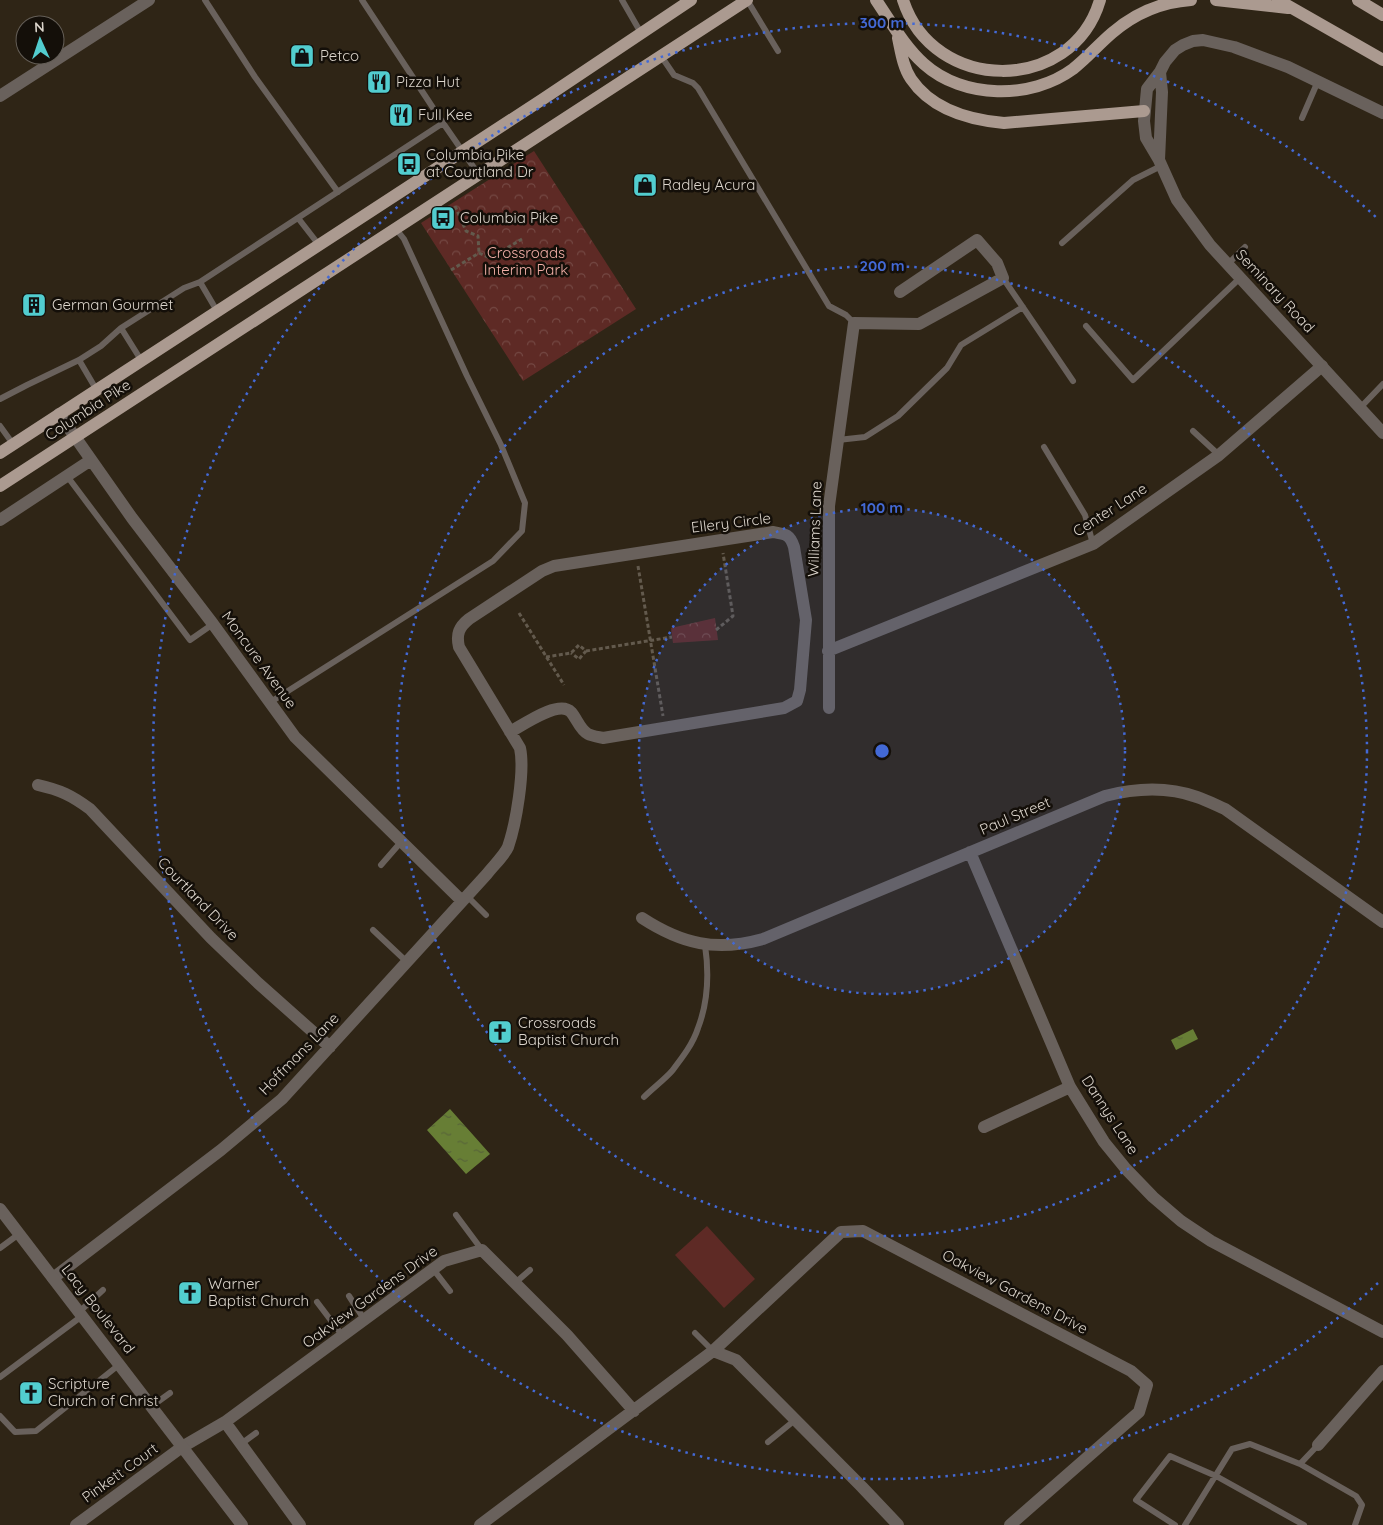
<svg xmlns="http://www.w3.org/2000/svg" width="1383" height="1525" font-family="Quicksand,sans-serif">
<defs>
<pattern id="park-crowns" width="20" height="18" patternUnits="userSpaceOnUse" patternTransform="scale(1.25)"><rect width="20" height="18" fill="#5e2a25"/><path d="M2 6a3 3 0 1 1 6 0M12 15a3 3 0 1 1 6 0" fill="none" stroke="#744843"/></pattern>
<pattern id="water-ripples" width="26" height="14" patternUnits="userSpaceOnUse" patternTransform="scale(1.25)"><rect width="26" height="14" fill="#677e35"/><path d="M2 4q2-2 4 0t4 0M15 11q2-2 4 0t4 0" fill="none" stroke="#586538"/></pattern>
</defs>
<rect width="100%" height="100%" fill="#2f2516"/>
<path fill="url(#park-crowns)" d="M534,151l102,158 -113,72 -102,-158z
M715,618l3,22 -45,3 -2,-15z"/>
<path fill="#5e2a25" d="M707,1226l48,53 -31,29 -49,-53z"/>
<path fill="url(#water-ripples)" d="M1193,1029l5,10 -22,11 -5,-10z
M450,1109l40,45 -24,20 -39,-44z"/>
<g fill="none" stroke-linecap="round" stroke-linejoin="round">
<path stroke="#635a4d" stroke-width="3" stroke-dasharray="4 2.5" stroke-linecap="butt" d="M455,206l11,25 12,5 1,17
M479,253l11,5 32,-19
M451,270l28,-17
M638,566l25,150
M519,613l45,72
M716,630l17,-14 -10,-63
M586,651l86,-14
M546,657l25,-4 8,-8 7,6 -7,8 -8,-6"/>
<path stroke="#69615c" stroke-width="6" d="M205,0l50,77 83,115
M362,0l81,123 36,52
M622,0l19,33
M747,0l31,51
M661,56l13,19 19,8 5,5 131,218 17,9 8,8
M1302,118l16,-37
M298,218l21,27
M1062,243l71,-63 28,-14
M1228,264l17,-17
M1003,278l70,103
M200,282l17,29
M1086,326l47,54 107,-102
M121,328l20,32
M79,360l17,29
M0,399l27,-14 52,-25 22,-14 20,-18 63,-40 16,-6 243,-159
M1360,408l23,-24
M0,426l13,18
M1193,431l26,24
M838,440l27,-3 33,-21 49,-48 14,-23 62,-38
M1044,447l41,68 8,29
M67,476l123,164 23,-16
M269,703l224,-142 29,-30 3,-28 -24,-58 -34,-69 -63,-137 -8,-10
M381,865l20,-23
M467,896l19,19
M373,930l34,32
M644,1097c9,-9 20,-17 28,-26 10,-13 21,-27 26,-43 10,-26 11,-56 7,-83
M456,1215l26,35
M0,1248l19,-14
M433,1269l17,22
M515,1283l15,-13
M349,1296l15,23
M317,1302l25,33
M79,1312l24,-22
M695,1333l18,18
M0,1377l82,-61
M152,1406l18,-13
M0,1416l15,16 21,-1 84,-67
M768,1442l27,-22
M241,1444l15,-11
M1300,1464l56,32 6,9 -7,20
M1175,1525l-39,-25 34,-44 46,20 88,49
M1185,1525l47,-76 18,-5 50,20 18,-19"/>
<path stroke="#69615c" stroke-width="12" d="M0,96l149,-96
M59,414l73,104 81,106 82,113 167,164
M0,520l91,-60
M828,651l265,-107 126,-89 103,-89
M829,708v-202l25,-183 65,1 84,-46 -6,-15 -20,-23 -77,52
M38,785c22,5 33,10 52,24l121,129 47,45 72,64
M970,852l100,235 34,55 22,27 27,28 28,24 30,20 172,91
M642,918c40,26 74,34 121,21l342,-143c31,-8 61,-10 92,1 9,3 19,8 28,12l158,113
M984,1127l86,-40
M53,1278l168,-128 61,-51 205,-225c6,-8 17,-18 21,-27 8,-23 17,-76 12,-99l-61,-101c-3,-13 0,-20 10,-28l73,-48 12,-5 219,-34c12,2 17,2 21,15l12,73 -6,70 -3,11 -13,7 -181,30c-4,-1 -11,-2 -15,-4 -8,-4 -11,-15 -17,-22 -12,-13 -48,13 -61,20
M225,1422l75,103
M1318,1445l65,-74
M76,1525l106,-78 43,-25 219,-161 38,-11 85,85 67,76
M480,1525l233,-174
M898,1525l-36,-38 -126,-127 -23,-9 128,-119 22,-1 268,140 16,14 -8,27 -129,113"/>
<path stroke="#69615c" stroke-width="12" d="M1383,113l-95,-46 -54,-20 -31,-7 -10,1 -10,4 -8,5 -10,12 -5,10 -13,17 -3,32 2,17 13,22 18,40 33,45 173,188
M1159,160l3,-68 -2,-20
M0,1209l242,316"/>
<path stroke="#ab9a90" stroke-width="12" d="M876,0c15,22 28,46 48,64 39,35 107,36 149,5 14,-11 25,-24 39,-36 22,-19 50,-31 79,-33
M903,0c30,94 169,95 197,0
M1216,0l72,8
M1278,0l105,60
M1358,0l25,15
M898,38c3,14 5,29 13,41 21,31 59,41 93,44l140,-12
M0,453l543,-354 148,-99
M0,486l747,-486"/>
</g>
<circle cx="882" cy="751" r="243" fill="#4369d5" fill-opacity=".12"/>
<g fill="none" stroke="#4369d5" stroke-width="2.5" stroke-dasharray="2.5 5">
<circle cx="882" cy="751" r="243"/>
<circle cx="882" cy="751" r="485"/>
<path d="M1378 1283A728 728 0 1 1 1378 219"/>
</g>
<defs>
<symbol id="shop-square" viewBox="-11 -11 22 22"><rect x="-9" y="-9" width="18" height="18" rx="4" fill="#52cdcf" stroke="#140f09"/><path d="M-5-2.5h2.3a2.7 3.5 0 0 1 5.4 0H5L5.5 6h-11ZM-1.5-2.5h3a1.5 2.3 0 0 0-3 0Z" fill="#111"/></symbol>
<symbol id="restaurant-square" viewBox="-11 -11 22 22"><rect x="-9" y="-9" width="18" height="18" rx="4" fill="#52cdcf" stroke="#140f09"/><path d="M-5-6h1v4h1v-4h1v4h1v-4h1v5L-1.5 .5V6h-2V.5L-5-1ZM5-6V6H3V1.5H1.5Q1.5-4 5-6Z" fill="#111"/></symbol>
<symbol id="bus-square" viewBox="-11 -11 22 22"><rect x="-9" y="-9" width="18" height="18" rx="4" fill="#52cdcf" stroke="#140f09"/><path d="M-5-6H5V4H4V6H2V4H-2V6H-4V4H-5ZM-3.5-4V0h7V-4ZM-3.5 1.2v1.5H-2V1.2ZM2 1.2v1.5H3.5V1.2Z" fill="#111"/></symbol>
<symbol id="building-square" viewBox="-11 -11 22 22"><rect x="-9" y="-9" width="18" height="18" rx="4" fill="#52cdcf" stroke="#140f09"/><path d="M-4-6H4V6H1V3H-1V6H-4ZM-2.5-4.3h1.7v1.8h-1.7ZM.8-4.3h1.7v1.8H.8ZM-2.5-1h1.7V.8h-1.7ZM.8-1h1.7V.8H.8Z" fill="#111"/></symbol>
<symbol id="church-square" viewBox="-11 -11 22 22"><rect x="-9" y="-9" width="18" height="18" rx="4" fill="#52cdcf" stroke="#140f09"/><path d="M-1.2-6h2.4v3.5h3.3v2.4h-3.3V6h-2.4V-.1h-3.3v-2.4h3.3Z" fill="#111"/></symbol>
</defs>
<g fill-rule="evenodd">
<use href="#shop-square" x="288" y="42" width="28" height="28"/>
<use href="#restaurant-square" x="365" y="68" width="28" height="28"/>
<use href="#restaurant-square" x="387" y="101" width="28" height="28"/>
<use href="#bus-square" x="395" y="150" width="28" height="28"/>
<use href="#shop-square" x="631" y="171" width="28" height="28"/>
<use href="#bus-square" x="429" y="204" width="28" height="28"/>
<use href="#building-square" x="20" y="291" width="28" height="28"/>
<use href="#church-square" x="486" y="1018" width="28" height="28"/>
<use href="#church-square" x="176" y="1279" width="28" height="28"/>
<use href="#church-square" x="17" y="1379" width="28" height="28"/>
</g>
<g text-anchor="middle" stroke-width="5" stroke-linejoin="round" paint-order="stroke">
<g font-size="15" fill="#dbd4cb" stroke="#140f09" text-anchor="start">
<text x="320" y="61">Petco</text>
<text x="396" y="87">Pizza Hut</text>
<text x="418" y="120">Full Kee</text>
<text x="426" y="160">Columbia Pike<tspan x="426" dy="17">at Courtland Dr</tspan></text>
<text x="662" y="190">Radley Acura</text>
<text x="460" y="223">Columbia Pike</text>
<text x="52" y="310">German Gourmet</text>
<text x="518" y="1028">Crossroads<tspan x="518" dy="17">Baptist Church</tspan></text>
<text x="208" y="1289">Warner<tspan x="208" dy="17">Baptist Church</tspan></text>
<text x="48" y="1389">Scripture<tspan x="48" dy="17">Church of Christ</tspan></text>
</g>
<g font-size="15" fill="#f2afa7" stroke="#140f09">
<text x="526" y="258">Crossroads<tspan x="526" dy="17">Interim Park</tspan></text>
</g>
<g font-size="15" fill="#dbd4cb" stroke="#140f09">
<text transform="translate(1275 291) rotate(47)" y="5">Seminary Road</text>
<text transform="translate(88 410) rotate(-33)" y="5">Columbia Pike</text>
<text transform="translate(1110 510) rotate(-33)" y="5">Center Lane</text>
<text transform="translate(731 523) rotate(-7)" y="5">Ellery Circle</text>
<text transform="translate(815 529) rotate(-88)" y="5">Williams Lane</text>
<text transform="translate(259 660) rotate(54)" y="5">Moncure Avenue</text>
<text transform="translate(1015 816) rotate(-23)" y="5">Paul Street</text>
<text transform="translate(198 899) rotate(46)" y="5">Courtland Drive</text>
<text transform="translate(299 1054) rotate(-46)" y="5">Hoffmans Lane</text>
<text transform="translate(1110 1115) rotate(57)" y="5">Dannys Lane</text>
<text transform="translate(1015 1292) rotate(28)" y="5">Oakview Gardens Drive</text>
<text transform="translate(370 1297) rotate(-36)" y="5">Oakview Gardens Drive</text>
<text transform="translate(98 1309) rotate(52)" y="5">Lacy Boulevard</text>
<text transform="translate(120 1473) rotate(-36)" y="5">Pinkett Court</text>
</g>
</g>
<circle cx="882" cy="751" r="8" fill="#4369d5" stroke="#140f09" stroke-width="2.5"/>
<g font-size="15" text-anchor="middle" font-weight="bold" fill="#4369d5" stroke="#140f09" stroke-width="5" stroke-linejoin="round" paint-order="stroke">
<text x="882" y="28">300 m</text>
<text x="882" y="271">200 m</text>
<text x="882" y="513">100 m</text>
</g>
<g transform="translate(40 40) rotate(357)"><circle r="24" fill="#140f09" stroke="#645e57"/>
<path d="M0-4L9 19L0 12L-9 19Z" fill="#52cdcf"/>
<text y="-8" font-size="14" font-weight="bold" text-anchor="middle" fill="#dbd4cb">N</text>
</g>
</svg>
